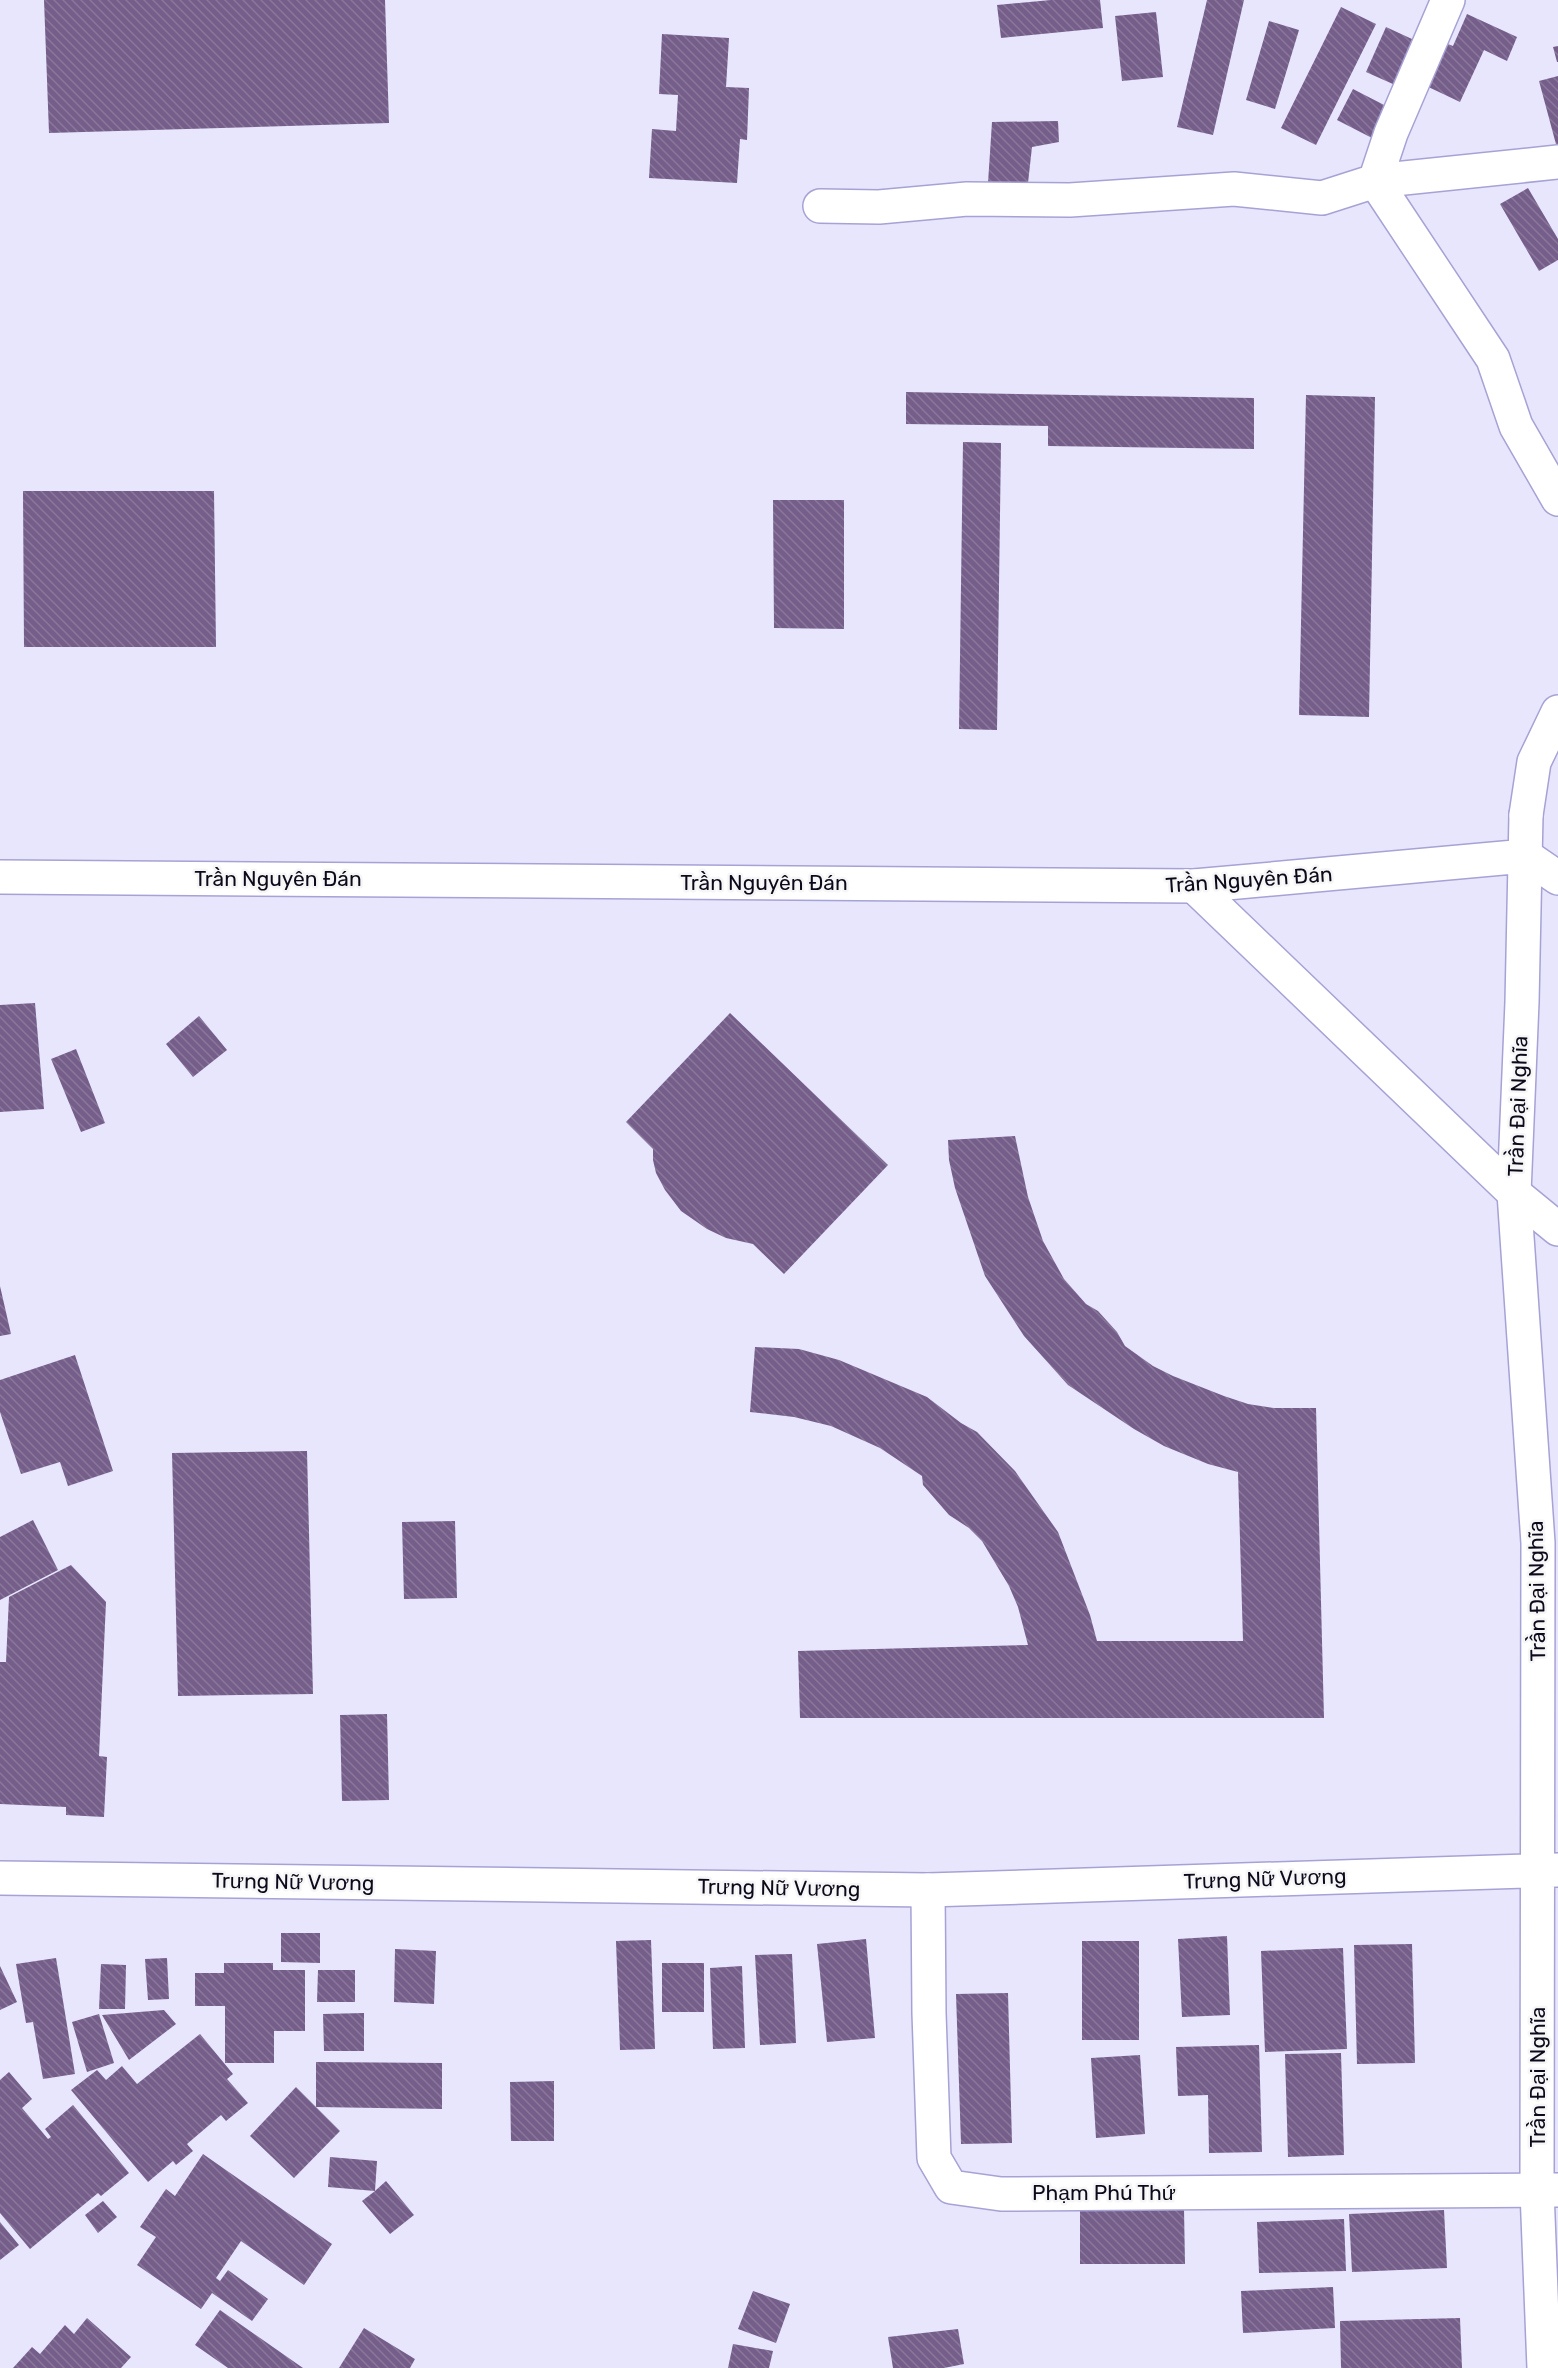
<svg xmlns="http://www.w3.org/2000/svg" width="1558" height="2368" font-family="Rubik,sans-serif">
<defs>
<pattern id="building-back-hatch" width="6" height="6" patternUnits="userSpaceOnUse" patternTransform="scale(1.5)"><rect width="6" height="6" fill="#765e8b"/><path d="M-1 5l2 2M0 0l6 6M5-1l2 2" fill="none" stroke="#897899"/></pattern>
</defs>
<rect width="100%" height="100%" fill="#e7e6fc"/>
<path fill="url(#building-back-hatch)" d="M44,0h341l4,123 -340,10z
M1051,0h49l3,28 -102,10 -4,-33z
M1207,0h37l-31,135 -36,-8z
M1341,7l35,17 -60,121 -35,-17z
M1156,12l7,65 -41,4 -7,-65z
M1467,14l50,23 -10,24 -23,-11 -24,52 -40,-19 20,-42 13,5z
M1269,21l30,9 -24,79 -29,-9z
M1386,27l39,18 -21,44 -38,-17z
M662,34l67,4 -3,49 23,1 -2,52 -7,-1 -3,44 -88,-5 3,-49 24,2 2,-36 -19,-1z
M1558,46v16h-1l-4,-15z
M1558,76v72h-1l-18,-67z
M1353,89l35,18 -16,31 -35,-18z
M1058,121l1,21 -27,5 -4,36h-40l4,-61z
M1528,188l30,51v21l-19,11 -39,-67z
M906,392l348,6v51l-206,-3v-20l-142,-2z
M1306,395l69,2 -6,320 -70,-2z
M963,442l38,1 -4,287 -38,-1z
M23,491h191l2,156h-192z
M773,500h71v129l-70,-1z
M35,1003l9,106 -44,3v-107z
M730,1013l158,152 -104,109 -31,-30 -27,-6 -19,-9 -26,-18 -16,-21 -9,-17 -3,-13v-11l-27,-27z
M199,1016l28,34 -34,27 -27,-33z
M76,1049l29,74 -24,9 -30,-73z
M1015,1136l13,61 15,44 21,38 22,25 12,7 19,21 8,14 28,20 20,10 51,20 24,8 26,4h42l8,310h-524l-2,-67 230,-6 -10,-38 -9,-21 -27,-45 -13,-13 -20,-13 -26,-30 -1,-9 -42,-28 -49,-22 -37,-9 -44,-5 5,-65 44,2 40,11 88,37 34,26 16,9 38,39 43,61 32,83 7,26h146l-5,-169 -30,-8 -44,-18 -30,-17 -66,-44 -44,-49 -39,-60 -30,-88 -6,-28 -1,-20z
M0,1286l11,48 -11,2z
M75,1355l38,116 -45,15 -8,-24 -39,12 -21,-62v-32z
M307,1451l6,243 -135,2 -6,-243z
M33,1520l25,50 -58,30v-63z
M455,1521l2,77 -53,1 -2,-77z
M71,1565l35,37 -7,154 8,1 -3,60 -38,-2v-8l-66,-3v-142h6l3,-65z
M387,1714l2,86 -47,1 -2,-86z
M281,1933h39v30l-39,-1z
M1227,1936l3,79 -48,2 -4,-78z
M866,1939l9,99 -48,4 -10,-98z
M651,1940l4,109 -35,1 -4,-109z
M1082,1941h57v99h-57z
M1412,1944l3,119 -58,1 -3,-119z
M1343,1948l4,101 -82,3 -4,-101z
M395,1949l41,2 -2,53 -40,-2z
M792,1954l4,89 -36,2 -5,-90z
M56,1958l19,116 -32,5 -10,-57 -7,1 -10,-59z
M167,1958l2,41 -21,1 -3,-41z
M224,1963h49v7h32v61h-31v32h-49v-57h-30v-33h29z
M662,1963h42v49h-42z
M101,1964l25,1 -1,44h-26z
M0,1966l17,36 -17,8z
M742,1966l3,82 -32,1 -3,-81z
M318,1970h37v32h-38z
M1008,1993l4,150 -51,1 -5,-150z
M164,2010l12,14 -47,36 -27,-45z
M364,2013v38h-40l-1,-37z
M99,2014l15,49 -27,9 -15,-50z
M200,2034l33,40 -6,5 21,24 -22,18 -5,-6 -34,29 6,7 -17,14 -3,-4 -25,21 -77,-92 26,-20 9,10 16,-14 15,18z
M1259,2045l3,107 -53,1 -1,-58 -30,1 -2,-49z
M1341,2053l3,102 -56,2 -3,-103z
M1140,2055l5,79 -49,4 -5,-80z
M316,2062l126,1v46l-126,-2z
M9,2072l23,27 -10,9 26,31 3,-2 -6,-8 28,-24 56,68 -28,23 -3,-3 -68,56 -30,-36v-133z
M554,2081v60h-43l-1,-59z
M296,2087l44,44 -46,47 -44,-42z
M203,2154l129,90 -28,41 -63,-44 -25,37 4,3 8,-11 40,29 -16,22 -40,-28 -11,16 -64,-44 19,-28 -16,-10 26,-38 9,7z
M330,2157l47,4 -2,30 11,-10 28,34 -24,19 -28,-33 13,-10 -47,-4z
M103,2201l14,16 -19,16 -13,-18z
M1080,2209h104l1,55h-105z
M1444,2210l3,58 -95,4 -3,-58z
M1344,2219l2,52 -87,2 -2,-51z
M0,2222l19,23 -19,15z
M1333,2287l2,41 -92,5 -2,-42z
M753,2291l37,13 -14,39 -38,-14z
M220,2310l83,58h-75l-33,-23z
M87,2318l44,39 -10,11h-108l19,-21 8,7 25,-29 9,9z
M1460,2318l2,50h-121l-1,-47z
M364,2328l51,31 -5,9h-71z
M958,2329l6,35 -20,4h-51l-5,-31z
M733,2344l40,7 -4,17h-41z"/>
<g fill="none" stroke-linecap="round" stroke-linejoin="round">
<defs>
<path id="street" d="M1448,0l-57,133 -16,48 183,-19
M820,206l59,1 88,-8 103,1 164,-11 88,9 53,-17 118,178 23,67 42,73
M1526,815l8,-53 24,-50
M1526,856l32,22
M1194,886l320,307 44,36
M928,1890l1,123 5,145 17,29 50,7 557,-4"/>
<path id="secondary" d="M1526,815l-4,187 -8,191 24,350 -1,648 7,177
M0,877l1194,9 332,-30
M0,1878l928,12 630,-20"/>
</defs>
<use href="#street" stroke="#a6a2d5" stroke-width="36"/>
<use href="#secondary" stroke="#a6a2d5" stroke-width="36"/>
<use href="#street" stroke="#fff" stroke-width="33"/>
<use href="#secondary" stroke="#fff" stroke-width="33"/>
</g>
<g text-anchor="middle" stroke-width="5" stroke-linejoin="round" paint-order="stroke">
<g font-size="21" fill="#0b091a" stroke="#f6f6f6">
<text x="278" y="886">Trần Nguyên Đán</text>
<text transform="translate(1249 880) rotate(-4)" y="7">Trần Nguyên Đán</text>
<text x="764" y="890">Trần Nguyên Đán</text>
<text transform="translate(1518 1106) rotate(-88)" y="7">Trần Đại Nghĩa</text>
<text transform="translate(1537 1591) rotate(-91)" y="7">Trần Đại Nghĩa</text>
<text transform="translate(1265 1879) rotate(-2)" y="7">Trưng Nữ Vương</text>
<text transform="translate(293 1882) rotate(1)" y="7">Trưng Nữ Vương</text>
<text transform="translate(779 1888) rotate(1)" y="7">Trưng Nữ Vương</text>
<text transform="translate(1538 2077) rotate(-90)" y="7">Trần Đại Nghĩa</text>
<text x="1104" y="2200">Phạm Phú Thứ</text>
</g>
</g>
</svg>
